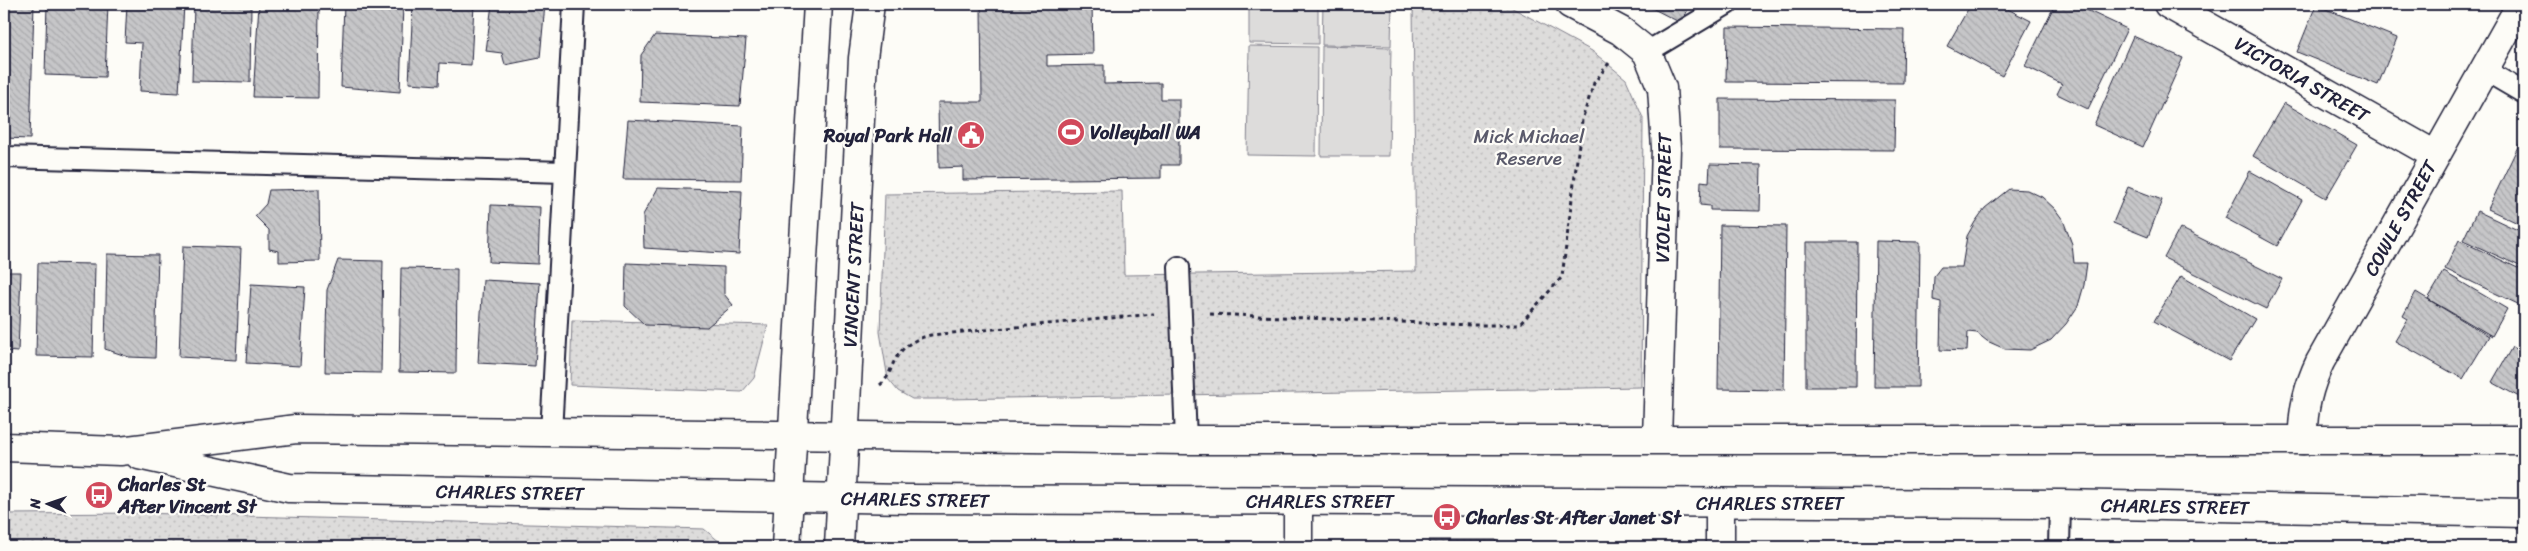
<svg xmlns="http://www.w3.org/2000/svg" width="2528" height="551" font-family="Sriracha,sans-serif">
<defs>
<pattern id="grass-dots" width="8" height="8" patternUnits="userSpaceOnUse" patternTransform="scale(1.25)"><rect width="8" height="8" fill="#dddcdb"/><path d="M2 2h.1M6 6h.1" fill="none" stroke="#bdbcbd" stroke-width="1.8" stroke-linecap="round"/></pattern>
<pattern id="building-back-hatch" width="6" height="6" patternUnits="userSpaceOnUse" patternTransform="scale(1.25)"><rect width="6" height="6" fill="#c6c6c8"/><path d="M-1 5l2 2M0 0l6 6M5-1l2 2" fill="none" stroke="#aaaaad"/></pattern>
</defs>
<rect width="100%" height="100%" fill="#fdfcf7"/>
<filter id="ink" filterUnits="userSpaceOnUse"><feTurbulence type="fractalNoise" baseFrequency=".02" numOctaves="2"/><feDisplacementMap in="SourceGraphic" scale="10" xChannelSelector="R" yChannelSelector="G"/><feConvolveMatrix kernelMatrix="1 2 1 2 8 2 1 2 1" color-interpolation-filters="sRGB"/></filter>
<g filter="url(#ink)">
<path fill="url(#grass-dots)" stroke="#807f8b" d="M1413,4h92l87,47 34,28 17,39 -2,269 -694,12h-35l-14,-8 -10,-12 -8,-47 5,-138 237,-3 2,84 292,-4z
M572,320l196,5 -14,53 -12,14 -172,-7z
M140,513l564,16 22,18h-721v-33z"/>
<path fill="#dddcdb" stroke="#807f8b" d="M1249,4h69v40l-69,-1z
M1323,4h69l-1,42 -69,-1z
M1249,46l68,1 -1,109 -69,-1z
M1322,46l69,2 -2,108h-68z"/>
<path fill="url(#building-back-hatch)" stroke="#22223b" d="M4,4h30l-4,135 -26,-1z
M47,4h61l-3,73 -60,-2z
M127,4h57l-5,89 -39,-2 2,-48 -17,-1z
M194,4h57l-1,78 -58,-1z
M259,4h60l-1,94 -65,-1z
M344,4h59l-3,88 -59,-5z
M413,4h61l-3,61 -31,-2 -1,22 -30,-2z
M492,4h53l-5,54 -35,7 -3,-12 -16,-2z
M981,4h111l1,50 -46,1v11l57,-1v19l57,-1v16h18v66h-18v13l-198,2v-13l-24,1 -1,-66h44z
M1644,4h47l-10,19z
M1971,4h27l33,17 -29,55 -55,-30z
M2055,4h19l53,25 -39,80 -31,-15 5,-10 -37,-18z
M2316,5l81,33 -19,47 -81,-33z
M1727,27l177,2 -1,54 -177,-1z
M655,35l91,4 -6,67 -100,-4 1,-47z
M2133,36l50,22 -40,89 -49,-22z
M1720,99l175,1 -1,50 -174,-1z
M2284,103l73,42 -31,53 -73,-42z
M628,120l115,6 -2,54 -118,-1z
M2524,134v92l-36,-17z
M1710,164l51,1 -1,46 -50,-1v-4l-10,-1 1,-24 8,1z
M2250,171l52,29 -25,46 -52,-28z
M2128,187l34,13 -14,37 -35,-14z
M658,188l84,3 -3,63 -95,-6 -1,-33z
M319,189l1,72 -41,1v-11l-10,-2v-19l-14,-14 11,-12 3,-14z
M2009,189l18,1 15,7 13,12 8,11 9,24 2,19h13l-3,22 -6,21 -12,18 -15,16 -21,10 -25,-1 -18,-8 -10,-8 -9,-1 -1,19 -27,-1 1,-48 -8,-2 1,-24 7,-9h21l5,-31 8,-14 10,-14z
M491,205l49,2 -2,57 -49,-2z
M2477,211l47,22v35l-61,-28z
M1720,225l66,1 -2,164 -66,-1z
M2180,228l102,51 -16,30 -102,-51z
M2459,240l65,31v36l-79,-38z
M1876,241l44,1 -2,145h-44z
M1806,242h51l-1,145h-50z
M183,246l58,2 -5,112 -57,-3z
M107,254l51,1 -3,103 -26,-1 -24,-8z
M338,260l45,1 -2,112 -56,-1 2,-82z
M38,263l57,1 -2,93 -57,-1z
M626,263l98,4v27l9,11 -26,22 -62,-2 -20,-19z
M401,268l56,1 -1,104 -57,-1z
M4,272h17l-3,80 -14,-1z
M2444,272l63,37 -15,27 -64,-37z
M2181,276l74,43 -26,42 -75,-40z
M483,280l57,3 -5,83 -57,-3z
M251,284l54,3 -5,79 -54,-3z
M2416,292l73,44 -26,43 -68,-38 13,-22 -5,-3z
M2512,347l12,7v34l-5,9 -27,-15z
M1429,540h67l-1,7h-66z
M1515,542h69v5h-69z"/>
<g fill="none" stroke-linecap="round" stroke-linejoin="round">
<defs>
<path id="service" d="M1647,52l80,-48
M2483,69l41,24
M4,157l561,15
M1179,267l7,173
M551,433l23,-429
M2059,547l1,-43"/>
<path id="minor" d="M1570,4l51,27 26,21 15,36 4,60 -9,291
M2168,4l267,151
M2303,440c-1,-27 5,-53 17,-78l201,-358
M1298,547v-46
M1720,547v-44"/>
<path id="primary" d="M786,547l32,-543
M839,547l24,-489 7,-54"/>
<path id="trunk" d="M4,447l116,4 176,-22 890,11h1338
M139,455l150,33 619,11 1152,5 464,9"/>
</defs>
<use href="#service" stroke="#22223b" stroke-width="24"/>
<use href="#minor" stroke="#22223b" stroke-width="31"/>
<use href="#primary" stroke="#22223b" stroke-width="31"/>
<use href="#trunk" stroke="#22223b" stroke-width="31"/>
<path stroke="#22223b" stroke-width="3" stroke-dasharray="4 4" stroke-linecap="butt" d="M1210,314l262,11h47l43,-48 20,-157 12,-37 15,-20
M880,385c10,-8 10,-17 16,-27 8,-13 21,-20 35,-23l223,-21"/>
<use href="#service" stroke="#fdfcf7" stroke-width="20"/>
<use href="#minor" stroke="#fdfcf7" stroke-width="28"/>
<use href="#primary" stroke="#fdfcf7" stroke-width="28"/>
<use href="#trunk" stroke="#fdfcf7" stroke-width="28"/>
</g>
</g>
<defs>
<symbol id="stadium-disc" viewBox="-11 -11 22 22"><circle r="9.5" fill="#d1495b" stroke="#fdfcf7"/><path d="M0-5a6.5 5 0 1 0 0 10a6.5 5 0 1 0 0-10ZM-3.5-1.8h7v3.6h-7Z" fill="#fff"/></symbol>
<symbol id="civic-disc" viewBox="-11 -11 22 22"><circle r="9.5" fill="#d1495b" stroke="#fdfcf7"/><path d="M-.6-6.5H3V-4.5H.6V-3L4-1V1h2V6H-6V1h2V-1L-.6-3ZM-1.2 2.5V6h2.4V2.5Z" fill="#fff"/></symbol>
<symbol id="bus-disc" viewBox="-11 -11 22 22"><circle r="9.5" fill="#d1495b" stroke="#fdfcf7"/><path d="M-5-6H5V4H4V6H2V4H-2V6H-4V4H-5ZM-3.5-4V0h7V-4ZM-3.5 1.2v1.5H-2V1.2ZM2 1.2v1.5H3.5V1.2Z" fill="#fff"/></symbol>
</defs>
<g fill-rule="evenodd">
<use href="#stadium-disc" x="1055" y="116" width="32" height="32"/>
<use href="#civic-disc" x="955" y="119" width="32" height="32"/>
<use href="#bus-disc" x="83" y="479" width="32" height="32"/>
<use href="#bus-disc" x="1431" y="501" width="32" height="32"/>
</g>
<g text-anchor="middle" stroke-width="4.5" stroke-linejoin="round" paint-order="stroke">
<g font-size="19" fill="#22223b" stroke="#fdfcf7">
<text transform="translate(2302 79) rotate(30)" y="7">VICTORIA STREET</text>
<text transform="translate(1663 198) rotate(-89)" y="7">VIOLET STREET</text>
<text transform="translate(2400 218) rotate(-61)" y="7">COWLE STREET</text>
<text transform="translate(853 275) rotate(-87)" y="7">VINCENT STREET</text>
<text transform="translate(510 492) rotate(1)" y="7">CHARLES STREET</text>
<text transform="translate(915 499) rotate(1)" y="7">CHARLES STREET</text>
<text x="1320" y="508">CHARLES STREET</text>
<text x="1770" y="510">CHARLES STREET</text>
<text transform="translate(2175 506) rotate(1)" y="7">CHARLES STREET</text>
</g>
<g font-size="19" font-weight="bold" fill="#22223b" stroke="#fdfcf7" text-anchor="start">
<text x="1090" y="139">Volleyball WA</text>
<text x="952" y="142" text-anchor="end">Royal Park Hall</text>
<text x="118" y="491">Charles St<tspan x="118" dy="22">After Vincent St</tspan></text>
<text x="1466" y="524">Charles St After Janet St</text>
</g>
<g font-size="19" fill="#5a5a6b" stroke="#fdfcf7">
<text x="1529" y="143">Mick Michael<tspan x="1529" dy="22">Reserve</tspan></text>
</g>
</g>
<rect width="2528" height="551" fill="none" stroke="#fdfcf7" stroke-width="20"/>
<rect x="10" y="10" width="2508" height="531" fill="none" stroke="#22223b" stroke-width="2" filter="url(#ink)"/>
<g transform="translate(48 504) rotate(272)" stroke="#fdfcf7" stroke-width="4" paint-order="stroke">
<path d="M0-4L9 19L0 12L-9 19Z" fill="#22223b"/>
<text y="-8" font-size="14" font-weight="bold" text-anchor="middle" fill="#22223b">N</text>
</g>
</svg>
